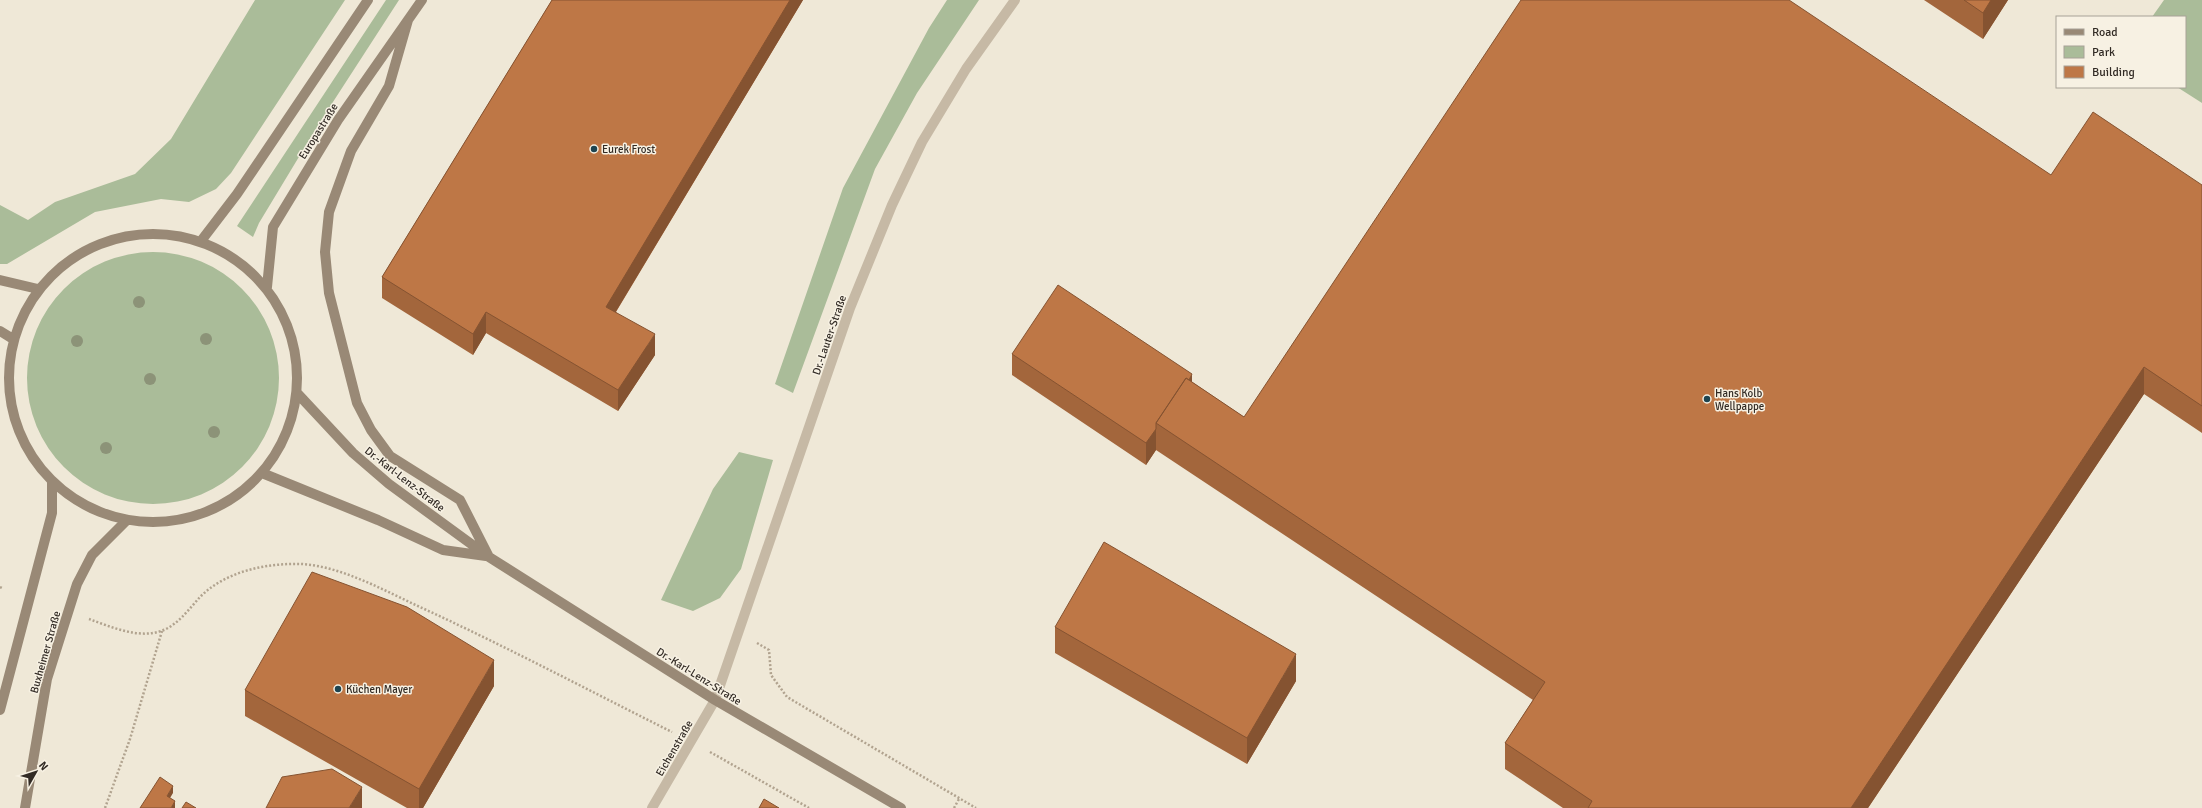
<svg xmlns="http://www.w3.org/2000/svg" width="2202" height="808" font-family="Signika,sans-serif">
<rect width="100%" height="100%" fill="#efe8d7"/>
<path fill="#aabc99" d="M255,0h90l-114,173 -15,16 -27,13 -28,-3 -66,13 -88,52h-7v-59l28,15 27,-18 80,-28 36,-35z
M386,0h13l-79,122 -61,101 -6,14 -16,-11z
M947,0h32l-62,93 -42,76 -82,224 -18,-9 68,-196 86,-160z
M2164,0h38v103l-25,-16h8v-70h-33z
M27 378a126 126 0 1 1 252 0a126 126 0 1 1-252 0Z
M739,452l34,8 -32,109 -21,29 -27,13 -32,-11 52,-111z"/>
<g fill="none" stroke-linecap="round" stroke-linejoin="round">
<path stroke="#b1a38f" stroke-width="2.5" stroke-dasharray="2 2" stroke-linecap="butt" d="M0,587l2,1
M89,619c22,8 50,20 72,12 16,-5 28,-22 39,-34 26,-26 66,-34 102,-33 41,3 81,26 118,43 85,39 168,83 252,125
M757,643l12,7 2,25 16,22 189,111
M710,752l99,56
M105,808l25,-69 32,-108
M954,808l5,-9"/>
<path stroke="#c6b9a5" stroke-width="10" d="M652,808l63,-108 135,-392 42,-103 30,-63 44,-73 49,-69"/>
<path stroke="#998976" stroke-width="10" d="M408,20l-19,66 -38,65 -22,61 -4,40 4,41 28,110 14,27 19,26 70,44 28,55
M9 378a144 144 0 1 1 288 0a144 144 0 1 1-288 0Z
M201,241l36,-47 131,-194
M0,280l38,9
M267,287l6,-60 65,-107 84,-120
M0,331l13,8
M297,393l56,60 36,31 100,73 226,143 186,108
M262,473l116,47 65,30 43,6
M0,710l52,-197v-32
M25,808l22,-129 30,-95 15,-29 35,-35"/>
</g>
<g fill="#8c9378">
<circle cx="139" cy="302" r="6"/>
<circle cx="206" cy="339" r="6"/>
<circle cx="77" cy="341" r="6"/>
<circle cx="150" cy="379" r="6"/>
<circle cx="214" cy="432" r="6"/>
<circle cx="106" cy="448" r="6"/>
</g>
<path fill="#a3663c" d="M552,0h251l-187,312 39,43 -37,56 -132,-78 -13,22 -91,-57v-21z
M1924,0h84l-25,39z
M2051,175l151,10v248l-58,-39 -276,414h-305l-58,-39v-26l28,-43 -377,-250 -10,15 -134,-90v-21l180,28 52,35z
M1055,627l241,54 -49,83 -192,-111z
M494,686l-71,122h-16l-162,-92v-26z"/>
<path fill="#855331" d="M790,0h13l-197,328v-21z
M1991,0h17l-25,39v-26z
M486,312v21l-13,22v-21z
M655,334v21l-37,56v-21z
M2144,367v27l-276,414h-17z
M1192,374v21l-33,30z
M1156,429v21l-10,15v-22z
M1296,654v27l-49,83v-26z
M494,660v26l-71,122h-4v-19z
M173,786v7l-6,10v-7z
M362,787v21h-13z
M175,801v7h-4z"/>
<path fill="#be7746" stroke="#855331" d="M552,0h238l-184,307 49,27 -37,56 -132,-78 -13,22 -91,-57z
M1521,0h268l262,175 42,-63 109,73v221l-58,-39 -293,441h-263l4,-7 -87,-58 40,-61 -389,-259 30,-45 58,39z
M1964,0h27l-8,13z
M1058,285l134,89 -3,6 -3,-2 -30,45v6l-10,14 -134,-89z
M1104,542l192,112 -49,84 -192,-111z
M312,572l95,35 87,53 -75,129 -174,-99z
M332,769l30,18 -13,21h-83l16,-31z
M160,777l13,9 -6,10 8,5 -4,7h-31z
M764,799l15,9h-20z
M186,802l10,6h-14z"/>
<g fill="#1e4450" stroke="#f7f1e3" stroke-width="1.5">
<circle cx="594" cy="149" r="4"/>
<circle cx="1707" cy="399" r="4"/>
<circle cx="338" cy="689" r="4"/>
</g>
<g text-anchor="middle" stroke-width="3" stroke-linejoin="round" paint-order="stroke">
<g font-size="11" fill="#322b25" stroke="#f7f1e3">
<text transform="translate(318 131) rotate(-58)" y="4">Europastraße</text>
<text transform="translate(829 335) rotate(-71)" y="4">Dr.-Lauter-Straße</text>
<text transform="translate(405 479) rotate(38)" y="4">Dr.-Karl-Lenz-Straße</text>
<text transform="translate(45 652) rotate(-74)" y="4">Buxheimer Straße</text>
<text transform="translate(699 676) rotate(32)" y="4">Dr.-Karl-Lenz-Straße</text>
<text transform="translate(674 748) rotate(-60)" y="4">Eichenstraße</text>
</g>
<g font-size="11" fill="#322b25" stroke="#f7f1e3" text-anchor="start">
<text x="602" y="153">Eurek Frost</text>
<text x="1715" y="397">Hans Kolb<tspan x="1715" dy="13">Wellpappe</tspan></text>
<text x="346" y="693">Küchen Mayer</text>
</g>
</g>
<rect x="2056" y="16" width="130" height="72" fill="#f7f1e3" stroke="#a8a297"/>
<rect x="2064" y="29" width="20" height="6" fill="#998976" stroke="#a8a297"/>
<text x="2092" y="36" font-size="12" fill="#322b25">Road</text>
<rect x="2064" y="46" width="20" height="12" fill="#aabc99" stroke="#a8a297"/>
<text x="2092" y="56" font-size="12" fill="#322b25">Park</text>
<rect x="2064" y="66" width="20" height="12" fill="#be7746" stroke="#a8a297"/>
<text x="2092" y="76" font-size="12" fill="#322b25">Building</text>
<g transform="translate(36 772) rotate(51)" stroke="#f7f1e3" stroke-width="3" paint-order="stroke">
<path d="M0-3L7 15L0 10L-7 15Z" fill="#322b25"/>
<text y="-6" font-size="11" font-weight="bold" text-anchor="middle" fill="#322b25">N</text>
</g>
</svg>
